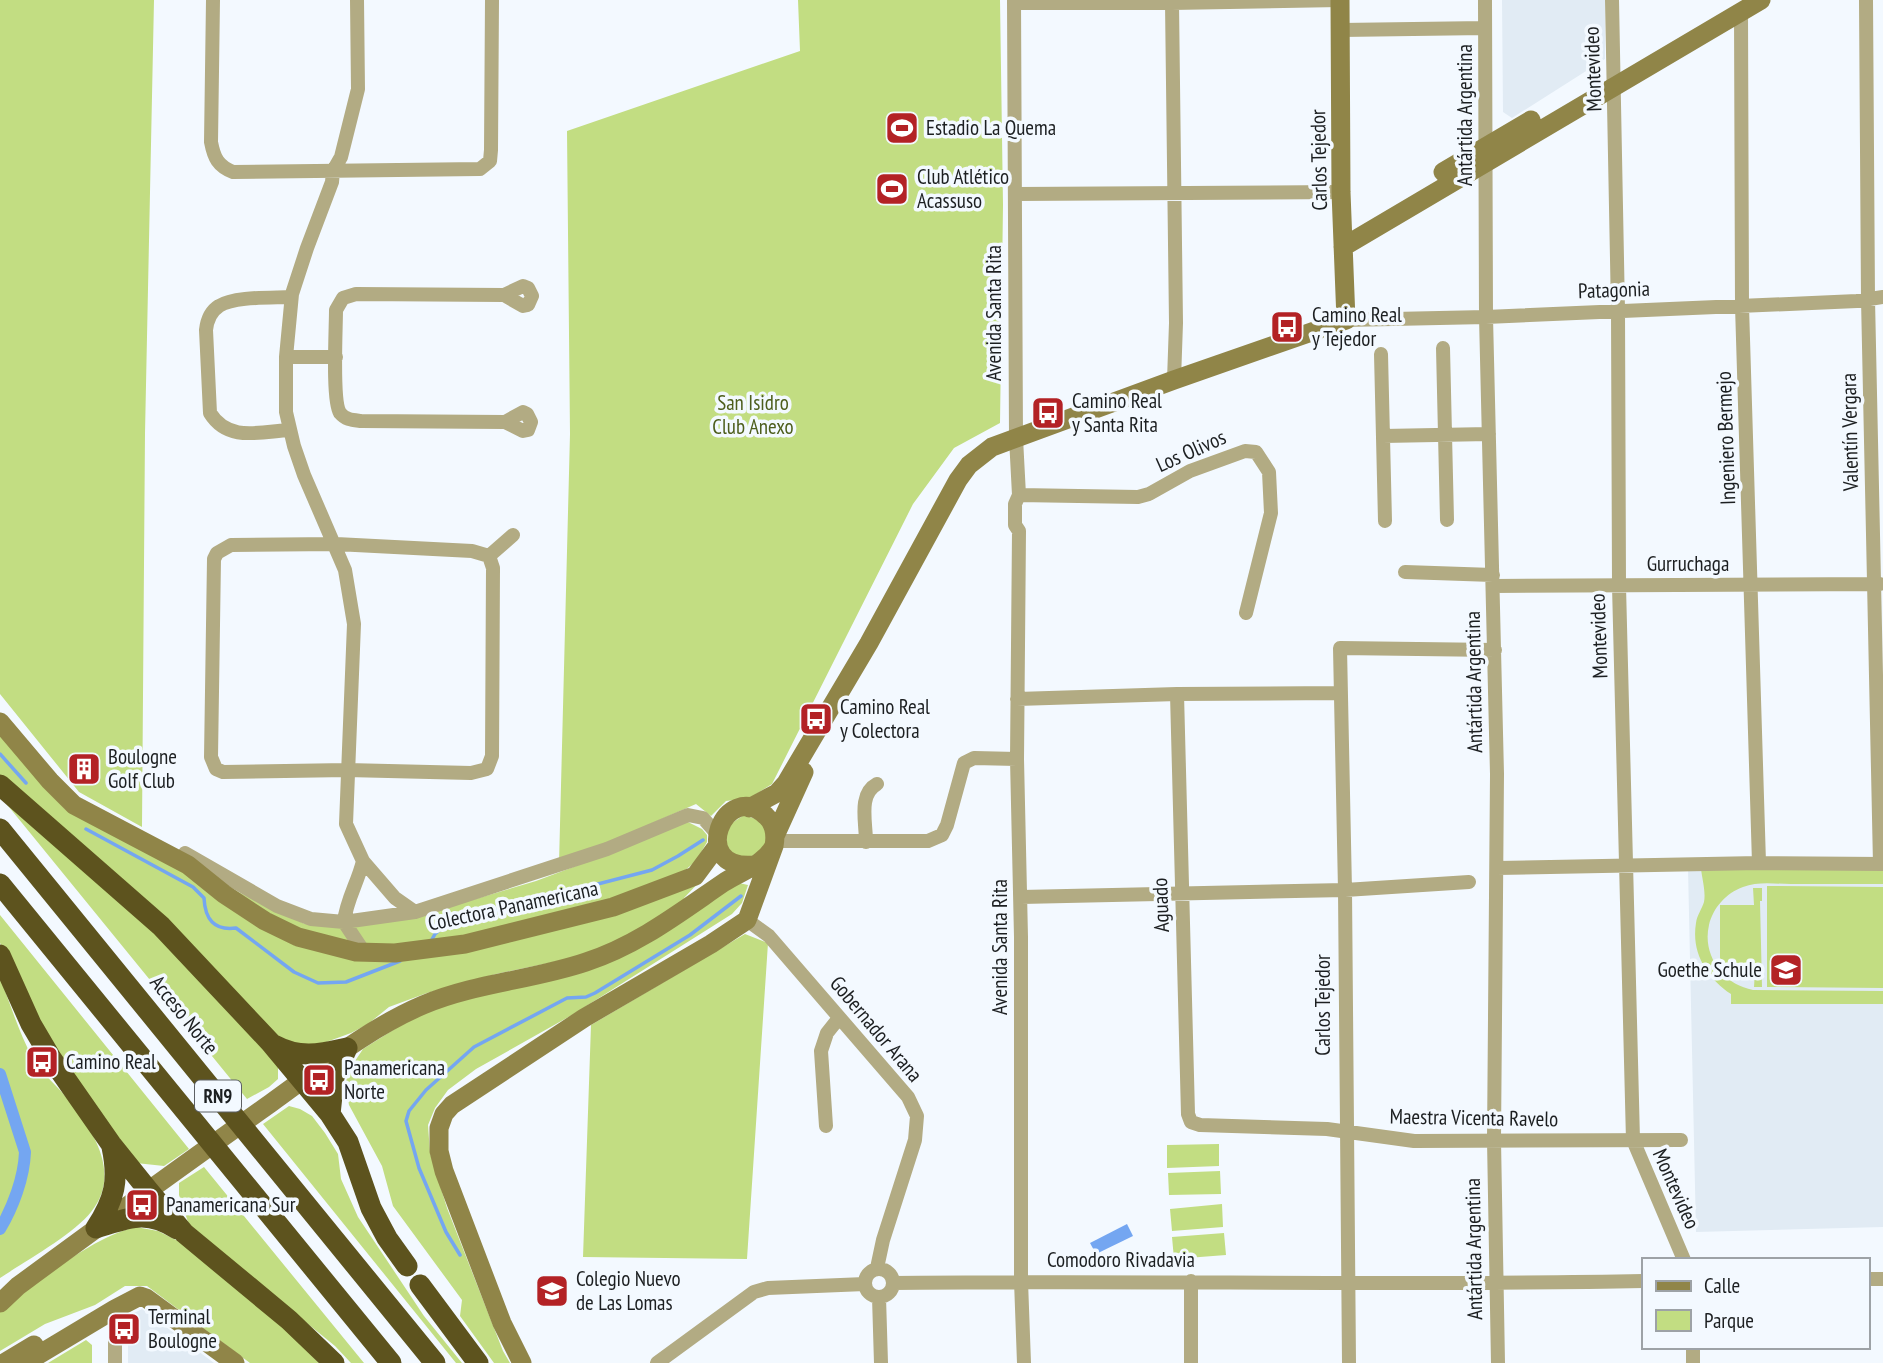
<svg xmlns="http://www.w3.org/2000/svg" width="1883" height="1363" font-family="'PT Sans Narrow',sans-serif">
<rect width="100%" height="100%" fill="#f3f9ff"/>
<path fill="#e1ebf4" d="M1502,0h103v59l-93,59 -9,-6z
M1688,868l195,1v358l-187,5z
M142,1309l72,54h-86v-47z"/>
<path fill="#c2dd82" d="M0,0h154l-9,433 -3,394 -63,-35 -79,-98z
M798,0h202l3,205 -3,218 -46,25 -41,56 -141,280 -22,14 -24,3 -15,15 -15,-12 -137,60 11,-430 -3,-303 233,-80z
M0,732l65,77 124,64 50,38 157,45 308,-79 -20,21 -1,5 -71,41 -44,15 -72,15 -69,19 -38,14 -21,17 -17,9 -41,15 -31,-8 -279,-264z
M0,796l162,140 116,126v17l-9,8 -22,12z
M744,815l20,7 5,22 -24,17 -18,-12 -1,-22z
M686,821l16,8 5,6v7l-11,19 -13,11 -69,31 -150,37 -69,8 -95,-15 -72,-46 77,37 150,-19 81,-24 80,-30z
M1701,869h182v15c-31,0 -61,0 -92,0 -15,0 -33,-3 -48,3 -17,6 -30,21 -34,38 -4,17 1,33 11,46v-66h34l-1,-17h9v13h-2l2,86h-8l1,-16h-34c8,11 19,16 32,19l130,1v13h-152v-10c-24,-16 -40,-41 -35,-71 1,-8 6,-14 8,-21 2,-10 -2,-24 -3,-33z
M739,883l9,2 -6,18 -10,11 -160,101 -96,54 -28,21 -13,18 -7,17 2,28 17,55 56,143 7,12h-16l-34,-47 2,-16 -69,-94 -11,-40 -33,-61 -4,-21 6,-17 12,-18 65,-41 139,-36z
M1767,886l116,1v101l-116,-1z
M0,915l189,234 -25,17 -28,-3 -81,-114 -55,-106z
M745,934l23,9 -21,316 -164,-2 8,-232z
M0,977c10,27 19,55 32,80 10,17 26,29 38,45 25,31 51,73 21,110 -17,22 -67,50 -91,66z
M289,1106l11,3 12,7 13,17 13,21 3,25 17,38 66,99 38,47h-6l-193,-239z
M1219,1144v22l-52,2v-23z
M204,1167l160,196h-13l-16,-17 -145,-118 -11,-33v-12z
M1220,1171l1,23 -52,1 -1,-22z
M1222,1204l1,23 -51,4 -2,-22z
M136,1227l22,4 24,12 111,92 26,28h-69l-103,-77h-22l-30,19 -50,19 -45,27v-39c35,-28 93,-76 136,-85z
M1224,1233l2,22 -52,4 -2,-22z
M86,1340l6,5v18h-44z"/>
<path fill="#74a6f1" d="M1127,1224l6,12 -37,18 -6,-11z"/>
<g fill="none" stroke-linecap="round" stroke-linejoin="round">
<path stroke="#74a6f1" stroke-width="3.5" d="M0,754l26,29
M86,829l107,58 11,11c1,21 10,33 32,30l58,44 24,11 28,-1 54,-21
M430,943l5,-9 12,-11 205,-53 26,-14 25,-16
M460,1255l-14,-23 -27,-64 -13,-47 3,-10 17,-21 48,-43 93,-49 19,-1 9,-4 95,-58 51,-39"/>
<path stroke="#74a6f1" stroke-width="12" d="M0,1074l25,78c-1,26 -12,55 -25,77"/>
<path stroke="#b2ab83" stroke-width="14" d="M213,0l-2,142c3,16 7,24 22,30l247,-3 10,-8 1,-11 1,-150
M357,0l1,89 -17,68 -8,14 -1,11 -25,66 -15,46 -6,63v55l8,34 10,29 41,95 9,54 -8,200 17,37 32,37 20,14
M1014,0l2,438 3,57 -4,9v21l4,6 -2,228 4,178v344l3,82
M1485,0l1,317 11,457 -3,366 4,223
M1612,0l6,311 1,275 14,554 51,120
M1866,0l2,299 12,565
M1014,3h158l168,-3
M1172,3l4,320 -2,57
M1741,12l1,294 17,557
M1341,30l144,-2
M1015,194l326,-2
M504,295l19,11 5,-1 4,-9 -4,-8 -5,-2 -19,9 -148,-1 -13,4 -7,12c0,19 -4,91 4,103 6,7 12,7 21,8l144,1 18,9 5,-1 3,-8 -4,-8 -4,-2 -18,10
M1346,320l140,-3 371,-16 26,-4
M1443,348l4,172
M1381,354l4,167
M286,357h50
M289,430c-30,2 -61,12 -79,-17l-4,-83c1,-9 5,-19 13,-24 15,-10 54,-8 72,-9
M1383,436l106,-2
M1019,495l119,2 11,-3 41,-23 55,-20 11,1 13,20 2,41 -25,100
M336,544l136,7 17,5 4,12 -1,188 -5,13 -16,4 -124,-3 -124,2 -7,-3 -5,-12 3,-198 3,-6 14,-8z
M489,556l24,-21
M1405,572l88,3
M1493,586l387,-2
M1177,694l11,420 3,8 9,3 127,4 87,12 267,-1
M1017,699l160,-5 163,-1
M775,841h153l14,-6 5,-10 17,-62 10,-5 43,1
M866,842c0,-20 -8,-48 11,-58
M185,853l92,53 34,13 33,3 71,-10 192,-63 81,-34 15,3 14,16
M363,861c-5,21 -17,40 -19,61l20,30
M1497,868l262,-5 124,1
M1021,897l324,-7 124,-8
M747,920l22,16 139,161 9,19 -2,24 -32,100 -6,28
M826,1126l-5,-75 6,-18 12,-15
M865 1283a14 14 0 1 1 28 0a14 14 0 1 1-28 0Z
M1867,1279h16
M1191,1281v82
M893,1283c250,-3 500,3 750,-2
M879,1297l2,66
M115,1309v54
M657,1363l97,-71 14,-4 97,-4
M1349,1363l-4,-473 -5,-242 155,2
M1693,1363v-16"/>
<path stroke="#908548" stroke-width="19" d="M1443,172l88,-52
M1343,247l418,-247
M0,722l50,59 24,24 114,60 36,29 41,27 33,16 58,15 39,1 70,-9 148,-37 82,-31 20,-27
M749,808l28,-15 9,-10 83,-140 89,-163 11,-15 23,-18 182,-67 172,-60 -5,-128 -1,-192
M775,836l29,-64
M0,1303l18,-17c84,-62 168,-123 253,-183 49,-35 96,-74 152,-98 52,-22 110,-25 163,-43 52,-17 93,-49 137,-79 18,-12 41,-18 51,-37
M4,1363l30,-18
M25,1363l90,-54 25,-13 6,2 89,65
M522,1363l-20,-40 -58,-152 -5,-20v-23l5,-14 8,-9 132,-87 127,-74 36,-24 27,-74c2,-11 1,-22 -8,-30 -41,-39 -79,55 -12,49"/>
<path stroke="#5d531e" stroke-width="21" d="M0,785l161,141 109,116 60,72 18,28 23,66 16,30 20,28
M0,829l435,534
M0,884l391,479
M0,955l31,69 20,34 60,86 37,46 36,43 105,87 45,43
M274,1045c26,14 46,9 73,3
M330,1114l4,-37 13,-29
M96,1228c33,-10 50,-19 81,1
M96,1228c19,-29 23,-48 16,-81
M420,1285l58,78"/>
</g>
<defs>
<symbol id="stadium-square" viewBox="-11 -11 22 22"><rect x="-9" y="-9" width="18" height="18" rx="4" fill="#b32225" stroke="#f3f9ff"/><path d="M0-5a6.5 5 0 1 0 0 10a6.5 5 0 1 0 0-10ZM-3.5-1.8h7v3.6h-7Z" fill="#fff"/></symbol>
<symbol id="bus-square" viewBox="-11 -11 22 22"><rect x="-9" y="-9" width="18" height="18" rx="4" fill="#b32225" stroke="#f3f9ff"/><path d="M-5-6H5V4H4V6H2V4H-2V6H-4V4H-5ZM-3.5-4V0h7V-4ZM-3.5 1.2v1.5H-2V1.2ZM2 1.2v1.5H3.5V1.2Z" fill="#fff"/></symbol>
<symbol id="building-square" viewBox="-11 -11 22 22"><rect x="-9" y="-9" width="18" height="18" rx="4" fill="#b32225" stroke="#f3f9ff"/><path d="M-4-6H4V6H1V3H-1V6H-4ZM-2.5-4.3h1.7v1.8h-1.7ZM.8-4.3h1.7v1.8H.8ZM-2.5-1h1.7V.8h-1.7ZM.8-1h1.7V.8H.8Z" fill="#fff"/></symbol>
<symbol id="school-square" viewBox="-11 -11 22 22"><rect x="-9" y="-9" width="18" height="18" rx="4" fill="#b32225" stroke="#f3f9ff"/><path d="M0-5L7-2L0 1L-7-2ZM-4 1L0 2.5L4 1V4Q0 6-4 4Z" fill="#fff"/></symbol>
</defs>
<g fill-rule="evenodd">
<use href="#stadium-square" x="883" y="109" width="38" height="38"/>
<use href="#stadium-square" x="873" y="170" width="38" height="38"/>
<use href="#bus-square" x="1268" y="308" width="38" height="38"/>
<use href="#bus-square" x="1029" y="394" width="38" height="38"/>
<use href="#bus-square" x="797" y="700" width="38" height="38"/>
<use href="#building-square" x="65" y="750" width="38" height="38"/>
<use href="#school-square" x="1767" y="951" width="38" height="38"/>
<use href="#bus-square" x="23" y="1043" width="38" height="38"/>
<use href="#bus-square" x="300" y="1061" width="38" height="38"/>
<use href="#bus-square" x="123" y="1186" width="38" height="38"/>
<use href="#school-square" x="533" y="1272" width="38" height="38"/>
<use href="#bus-square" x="105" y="1310" width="38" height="38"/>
</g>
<g text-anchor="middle" stroke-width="7" stroke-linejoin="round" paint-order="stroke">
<rect fill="#f3f9ff" stroke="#5c6064" stroke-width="2" x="195" y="1080.5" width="46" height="31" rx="5"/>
<g font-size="19" font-weight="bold" fill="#1c1f21">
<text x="218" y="1103">RN9</text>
</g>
<g font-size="21" fill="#1c1f21" stroke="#f3f9ff">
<text transform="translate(1593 69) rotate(-92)" y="7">Montevideo</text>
<text transform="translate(1465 115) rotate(-90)" y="7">Antártida Argentina</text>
<text transform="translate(1319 160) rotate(-91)" y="7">Carlos Tejedor</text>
<text transform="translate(1614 290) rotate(-2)" y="7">Patagonia</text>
<text transform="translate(994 313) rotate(-90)" y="7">Avenida Santa Rita</text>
<text transform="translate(1850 432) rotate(-91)" y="7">Valentín Vergara</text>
<text transform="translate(1726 438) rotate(-92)" y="7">Ingeniero Bermejo</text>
<text transform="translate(1191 451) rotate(-24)" y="7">Los Olivos</text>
<text x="1688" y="571">Gurruchaga</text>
<text transform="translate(1599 636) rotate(-92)" y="7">Montevideo</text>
<text transform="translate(1474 682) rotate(-91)" y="7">Antártida Argentina</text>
<text transform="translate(1161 905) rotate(-92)" y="7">Aguado</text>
<text transform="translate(513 906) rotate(-12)" y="7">Colectora Panamericana</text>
<text transform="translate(1000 947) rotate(-90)" y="7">Avenida Santa Rita</text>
<text transform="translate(1323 1005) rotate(-90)" y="7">Carlos Tejedor</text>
<text transform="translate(184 1015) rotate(51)" y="7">Acceso Norte</text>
<text transform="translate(876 1029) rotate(50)" y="7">Gobernador Arana</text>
<text transform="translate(1474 1118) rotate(1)" y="7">Maestra Vicenta Ravelo</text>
<text transform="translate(1676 1189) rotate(66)" y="7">Montevideo</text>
<text transform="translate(1474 1249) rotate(-91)" y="7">Antártida Argentina</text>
<text x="1121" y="1267">Comodoro Rivadavia</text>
</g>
<g font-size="21" fill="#1c1f21" stroke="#f3f9ff" text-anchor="start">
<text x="926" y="135">Estadio La Quema</text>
<text x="917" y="184">Club Atlético<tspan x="917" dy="24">Acassuso</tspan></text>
<text x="1312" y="322">Camino Real<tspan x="1312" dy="24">y Tejedor</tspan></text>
<text x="1072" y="408">Camino Real<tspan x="1072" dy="24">y Santa Rita</tspan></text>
<text x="840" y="714">Camino Real<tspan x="840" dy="24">y Colectora</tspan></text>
<text x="108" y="764">Boulogne<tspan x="108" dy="24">Golf Club</tspan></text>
<text x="1762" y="977" text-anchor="end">Goethe Schule</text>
<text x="66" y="1069">Camino Real</text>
<text x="344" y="1075">Panamericana<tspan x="344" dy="24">Norte</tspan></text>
<text x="166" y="1212">Panamericana Sur</text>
<text x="576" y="1286">Colegio Nuevo<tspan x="576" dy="24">de Las Lomas</tspan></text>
<text x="148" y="1324">Terminal<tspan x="148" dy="24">Boulogne</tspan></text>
</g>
<g font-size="21" fill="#4d5e1d" stroke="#f3f9ff">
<text x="753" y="410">San Isidro<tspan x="753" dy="24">Club Anexo</tspan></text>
</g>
</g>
<rect x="1642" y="1258" width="228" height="91" fill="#f3f9ff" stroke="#9da2a6" stroke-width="2"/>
<rect x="1656" y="1281" width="35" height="10" fill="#908548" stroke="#9da2a6" stroke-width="2"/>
<text x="1704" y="1293" font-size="21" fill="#1c1f21">Calle</text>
<rect x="1656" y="1310" width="35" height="21" fill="#c2dd82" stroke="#9da2a6" stroke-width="2"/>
<text x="1704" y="1328" font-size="21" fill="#1c1f21">Parque</text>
</svg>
